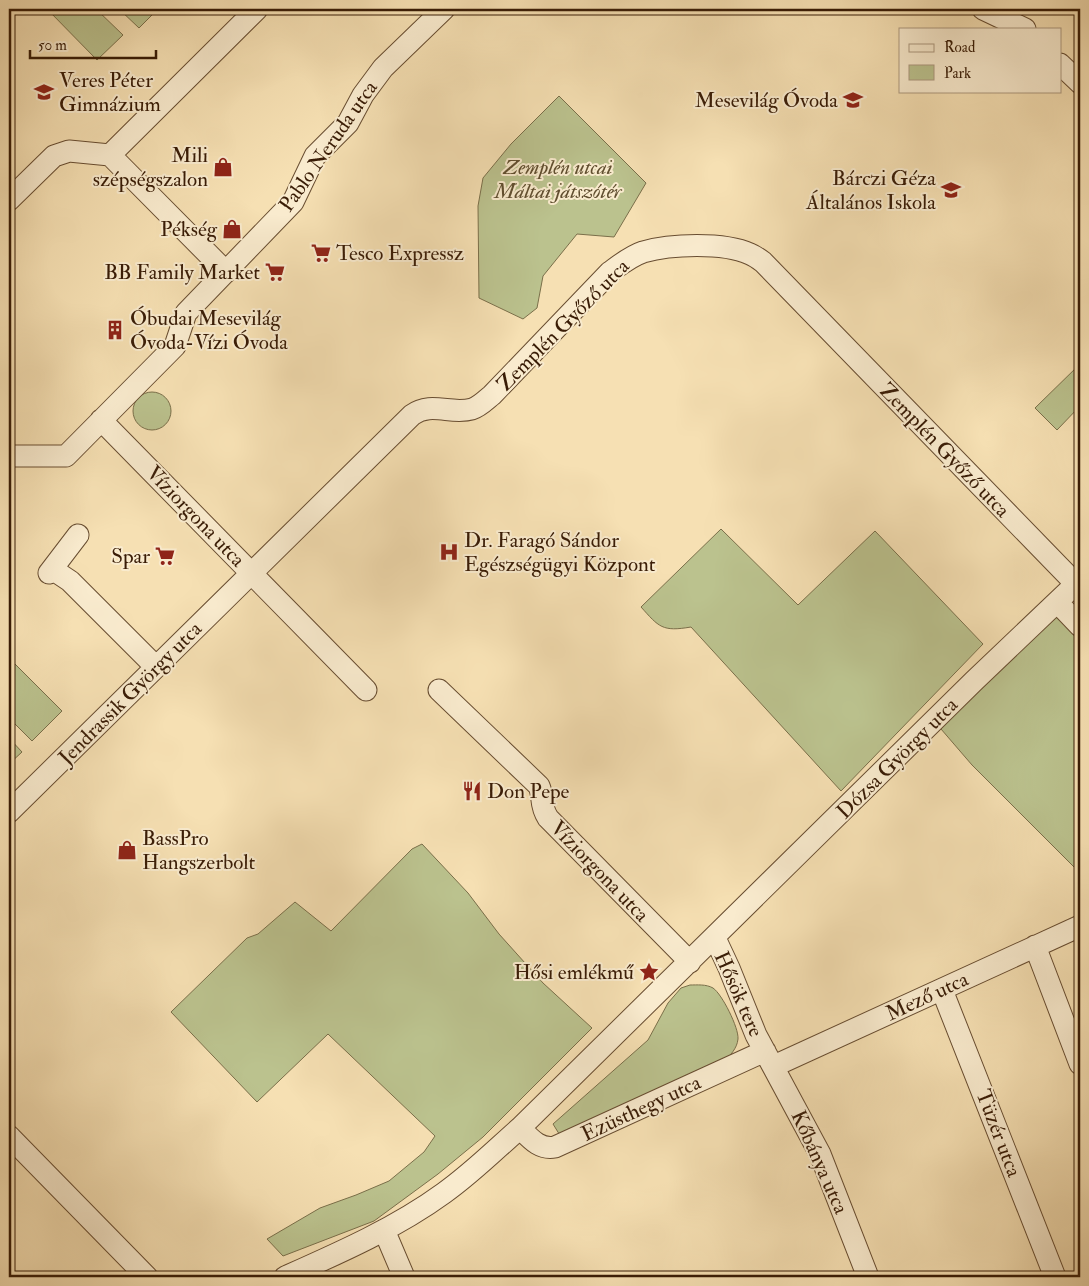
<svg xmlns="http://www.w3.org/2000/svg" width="1089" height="1286" font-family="'IM FELL Double Pica',serif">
<rect width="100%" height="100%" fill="#f6e0b3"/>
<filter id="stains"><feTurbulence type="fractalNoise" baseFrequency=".004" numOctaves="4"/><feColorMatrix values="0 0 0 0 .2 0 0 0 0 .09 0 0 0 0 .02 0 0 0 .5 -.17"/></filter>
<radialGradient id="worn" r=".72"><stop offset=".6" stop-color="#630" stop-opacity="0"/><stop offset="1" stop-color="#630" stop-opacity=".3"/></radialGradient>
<path fill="#bbc28e" stroke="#7a6f4a" d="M47,9h49l27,26 -26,25z
M119,9h39l-19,19z
M559,96l87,87 -32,54 -37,-3 -34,42 -6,32 -14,11 -44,-21 -1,-92 5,-28 28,-34z
M1080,364v42l-23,24 -22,-22z
M133 411a19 19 0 1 1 38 0a19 19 0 1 1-38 0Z
M721,529l77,76 77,-74 108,113 -142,147 -150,-164c-29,5 -32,0 -50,-20z
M1057,603l23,24v246l-108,-108 -31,-36 4,-20z
M9,658l53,53 -30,30 -23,-23z
M9,738l13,14 -13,12z
M422,844l46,49 31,41 44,49 49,45 -109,109 -45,37 -64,47 -91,35 -16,-17 53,-31 36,-13 33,-14 35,-29 11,-16 -107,-102 -71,68 -86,-90 76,-74 11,-4 37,-32 36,29 81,-82z
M690,985c7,0 16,-1 23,3 9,6 26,40 25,51 -1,10 -8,16 -14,23l-163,75 -8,-13 95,-84 20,-37 13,-15z"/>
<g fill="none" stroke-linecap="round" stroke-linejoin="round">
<defs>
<path id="minor" d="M983,9l42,20
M1060,64l20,19
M110,155l147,-146
M110,155l116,117
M9,200l45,-44 15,-5 41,4
M101,420l265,270
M9,456h57l109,-110 11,-33 107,-111 22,-46 33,-33 15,-28 20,-27 61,-59
M49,573l6,-2 15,10 86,86
M49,573l29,-38
M1057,602l23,24
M439,690l100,96c5,11 0,18 9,32l142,144
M9,812l403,-397c19,-14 39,0 60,-6 7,-2 14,-9 20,-14l118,-123c11,-8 21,-16 33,-20 27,-8 81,-10 107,2 5,2 9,5 13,8l313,322
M715,938l14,30 27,67 64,119 48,123
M1035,946l45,118
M942,990l113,287
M774,1066l306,-140
M520,1128c10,10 19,22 35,19l210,-96
M9,1136l138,141
M384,1230l20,47
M285,1277c54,-24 111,-49 159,-84 27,-19 51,-43 76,-65l454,-447 106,-101"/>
</defs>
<use href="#minor" stroke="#684d31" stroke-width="23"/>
<use href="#minor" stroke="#f9ebce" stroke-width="21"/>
</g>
<defs>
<symbol id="school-bare" viewBox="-9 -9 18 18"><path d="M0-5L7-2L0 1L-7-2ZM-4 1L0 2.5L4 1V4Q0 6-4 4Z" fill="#8f2418" stroke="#f9ebce" stroke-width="2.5" paint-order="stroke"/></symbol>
<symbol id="shop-bare" viewBox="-9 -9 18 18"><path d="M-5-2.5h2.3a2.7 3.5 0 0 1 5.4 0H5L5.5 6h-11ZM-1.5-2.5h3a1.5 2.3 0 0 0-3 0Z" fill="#8f2418" stroke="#f9ebce" stroke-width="2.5" paint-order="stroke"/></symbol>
<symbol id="supermarket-bare" viewBox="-9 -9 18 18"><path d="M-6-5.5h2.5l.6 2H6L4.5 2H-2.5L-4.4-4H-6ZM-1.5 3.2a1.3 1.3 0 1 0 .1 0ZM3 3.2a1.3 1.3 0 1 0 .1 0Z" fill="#8f2418" stroke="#f9ebce" stroke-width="2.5" paint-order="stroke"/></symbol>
<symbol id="building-bare" viewBox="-9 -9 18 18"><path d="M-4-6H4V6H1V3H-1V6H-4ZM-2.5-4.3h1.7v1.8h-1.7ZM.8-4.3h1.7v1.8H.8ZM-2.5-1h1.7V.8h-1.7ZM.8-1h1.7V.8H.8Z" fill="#8f2418" stroke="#f9ebce" stroke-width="2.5" paint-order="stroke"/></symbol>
<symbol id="hospital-bare" viewBox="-9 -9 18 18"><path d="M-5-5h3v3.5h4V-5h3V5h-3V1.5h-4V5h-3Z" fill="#8f2418" stroke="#f9ebce" stroke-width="2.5" paint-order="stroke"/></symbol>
<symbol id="restaurant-bare" viewBox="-9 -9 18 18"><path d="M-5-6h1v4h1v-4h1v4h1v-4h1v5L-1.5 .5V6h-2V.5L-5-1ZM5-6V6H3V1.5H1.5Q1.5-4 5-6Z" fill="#8f2418" stroke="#f9ebce" stroke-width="2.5" paint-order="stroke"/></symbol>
<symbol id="sight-bare" viewBox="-9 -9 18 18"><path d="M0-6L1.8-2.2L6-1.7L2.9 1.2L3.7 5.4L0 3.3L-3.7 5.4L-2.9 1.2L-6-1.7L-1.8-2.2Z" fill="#8f2418" stroke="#f9ebce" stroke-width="2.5" paint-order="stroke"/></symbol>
</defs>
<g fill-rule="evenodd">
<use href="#school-bare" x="30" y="78" width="28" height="28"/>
<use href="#school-bare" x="839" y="86" width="28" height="28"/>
<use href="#shop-bare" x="209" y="153" width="28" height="28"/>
<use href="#school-bare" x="937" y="176" width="28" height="28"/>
<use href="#shop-bare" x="218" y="215" width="28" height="28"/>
<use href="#supermarket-bare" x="307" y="239" width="28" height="28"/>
<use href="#supermarket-bare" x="261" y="258" width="28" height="28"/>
<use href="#building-bare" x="101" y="316" width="28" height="28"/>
<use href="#hospital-bare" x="435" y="538" width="28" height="28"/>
<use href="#supermarket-bare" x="151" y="542" width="28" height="28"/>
<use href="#restaurant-bare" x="458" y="777" width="28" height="28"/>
<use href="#shop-bare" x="113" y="836" width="28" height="28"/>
<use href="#sight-bare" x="635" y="958" width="28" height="28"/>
</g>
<g text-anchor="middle" stroke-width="4" stroke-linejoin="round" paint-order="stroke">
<g font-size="21" fill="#391c06" stroke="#f9ebce" text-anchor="end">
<text x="59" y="87" text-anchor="start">Veres Péter<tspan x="59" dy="24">Gimnázium</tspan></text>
<text x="838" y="107">Mesevilág Óvoda</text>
<text x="208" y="162">Mili<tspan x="208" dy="24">szépségszalon</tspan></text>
<text x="936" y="185">Bárczi Géza<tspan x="936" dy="24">Általános Iskola</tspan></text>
<text x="217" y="236">Pékség</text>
<text x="336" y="260" text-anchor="start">Tesco Expressz</text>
<text x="260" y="279">BB Family Market</text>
<text x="130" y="325" text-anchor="start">Óbudai Mesevilág<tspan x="130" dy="24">Óvoda-Vízi Óvoda</tspan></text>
<text x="464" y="547" text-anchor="start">Dr. Faragó Sándor<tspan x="464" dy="24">Egészségügyi Központ</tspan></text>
<text x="150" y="563">Spar</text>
<text x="487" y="798" text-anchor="start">Don Pepe</text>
<text x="142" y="845" text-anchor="start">BassPro<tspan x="142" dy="24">Hangszerbolt</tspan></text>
<text x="634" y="979">Hősi emlékmű</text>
</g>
<g font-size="21" fill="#391c06" stroke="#f9ebce">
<text transform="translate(328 146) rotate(-55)" y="7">Pablo Neruda utca</text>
<text transform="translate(563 325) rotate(-45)" y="7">Zemplén Győző utca</text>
<text transform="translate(945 450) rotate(46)" y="7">Zemplén Győző utca</text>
<text transform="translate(196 516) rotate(46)" y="7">Víziorgona utca</text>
<text transform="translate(130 693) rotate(-45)" y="7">Jendrassik György utca</text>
<text transform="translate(897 758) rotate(-45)" y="7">Dózsa György utca</text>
<text transform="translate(600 871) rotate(46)" y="7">Víziorgona utca</text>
<text transform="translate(739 994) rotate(66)" y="7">Hősök tere</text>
<text transform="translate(927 996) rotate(-25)" y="7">Mező utca</text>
<text transform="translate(641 1108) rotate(-25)" y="7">Ezüsthegy utca</text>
<text transform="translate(999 1133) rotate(69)" y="7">Tüzér utca</text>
<text transform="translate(820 1162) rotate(66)" y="7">Kőbánya utca</text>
</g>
<g font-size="21" font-style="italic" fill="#604e2f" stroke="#f9ebce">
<text x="558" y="174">Zemplén utcai<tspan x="558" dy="24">Máltai játszótér</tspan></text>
</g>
</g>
<rect width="1089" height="1286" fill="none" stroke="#f6e0b3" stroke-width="30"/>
<rect x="10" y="10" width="1069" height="1266" fill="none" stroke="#391c06" stroke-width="2.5"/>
<rect x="15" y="15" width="1059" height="1256" fill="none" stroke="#391c06"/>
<rect x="899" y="28" width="162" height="65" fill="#f9ebce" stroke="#ac987e"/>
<rect x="909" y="44" width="25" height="8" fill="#f9ebce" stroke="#ac987e"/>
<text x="944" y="52" font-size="15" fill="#391c06">Road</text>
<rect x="909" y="65" width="25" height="15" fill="#bbc28e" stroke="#ac987e"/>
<text x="944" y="78" font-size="15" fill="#391c06">Park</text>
<path d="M30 50v8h126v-8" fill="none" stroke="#391c06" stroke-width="2.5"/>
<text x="38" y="50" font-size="15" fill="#391c06" stroke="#f9ebce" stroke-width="4" paint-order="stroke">50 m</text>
<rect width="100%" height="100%" filter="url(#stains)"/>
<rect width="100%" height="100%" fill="url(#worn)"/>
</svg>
